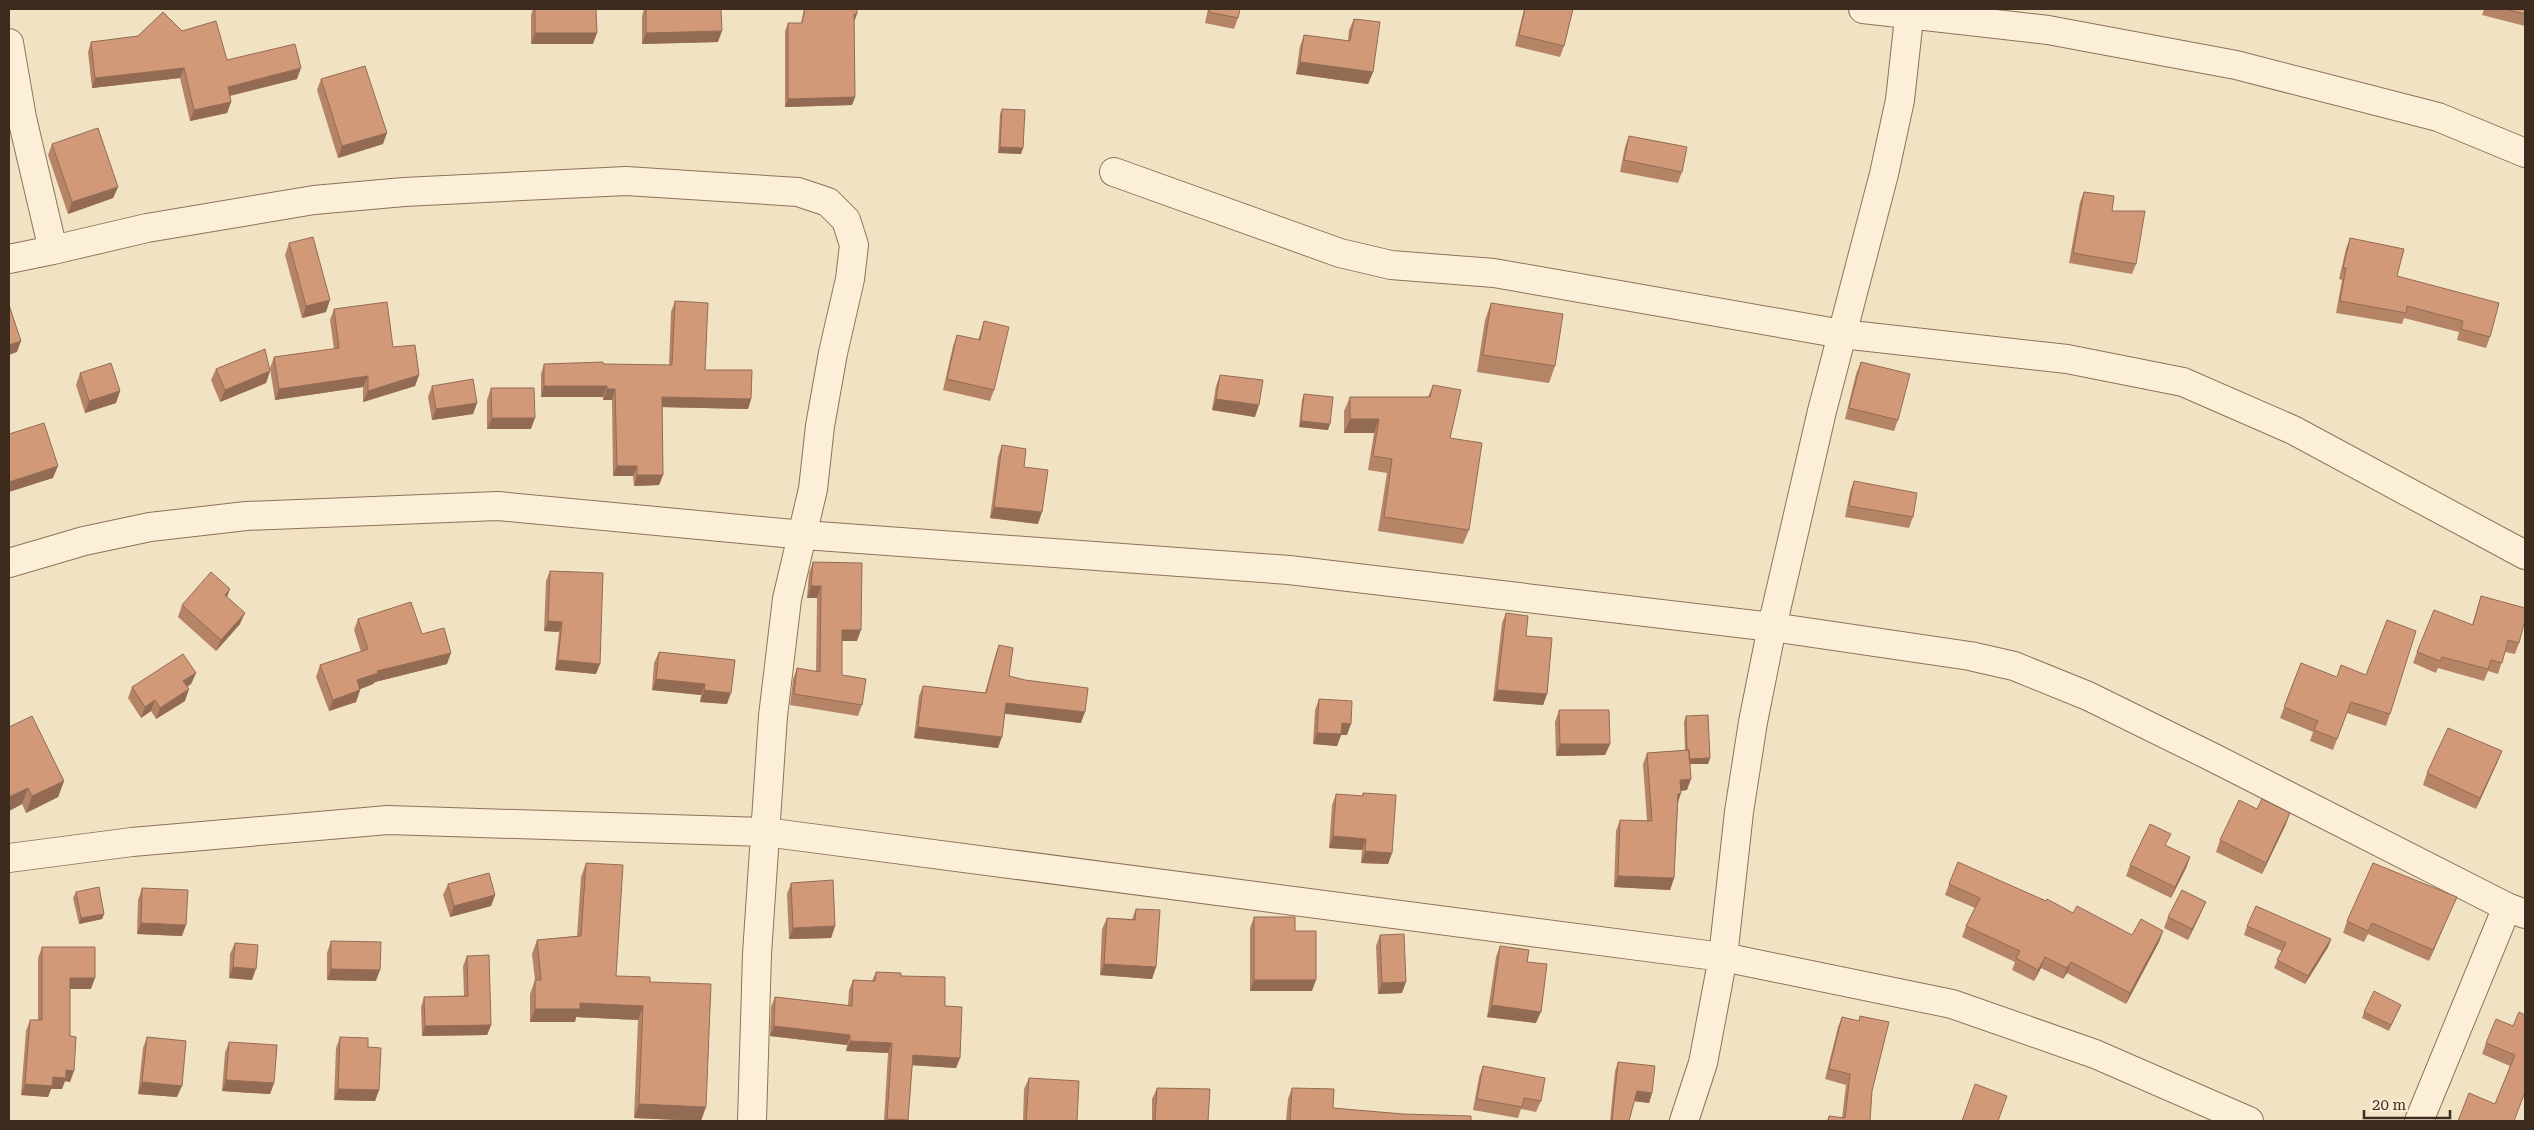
<svg xmlns="http://www.w3.org/2000/svg" width="2534" height="1130" font-family="'Roboto Serif',serif">
<rect width="100%" height="100%" fill="#f1e2c4"/>
<g fill="none" stroke-linecap="round" stroke-linejoin="round">
<defs>
<path id="street" d="M1863,9l185,21 188,35 202,52 87,36
M9,43l13,75 31,132 94,-22 167,-28 90,-8 222,-11 172,11 30,10 18,18 8,25 -4,34 -17,74 -13,73 -7,63 -26,110 -14,117 -16,238 -5,167
M1114,172l226,81 51,12 103,8 348,61 225,25 116,23 110,48 232,125
M9,259l44,-9
M9,563l75,-22 66,-14 96,-11 252,-10 306,29 485,35 483,57 198,29 44,10 74,30 122,60 297,151 18,7
M9,858l123,-16 256,-22 377,12 958,125 229,47 143,50 154,67
M1684,1121l19,-58 20,-106 16,-145 14,-90 19,-95 50,-216 62,-237 16,-74 10,-91
M2419,1121l88,-214"/>
</defs>
<use href="#street" stroke="#8e7259" stroke-width="30"/>
<use href="#street" stroke="#fbefd8" stroke-width="28"/>
</g>
<path fill="#b58467" d="M533,9h63l-3,35h-62v-29z
M644,9h77l-3,33 -76,2v-28z
M804,9h53l-3,13 1,75 -3,8 -67,2v-76l3,-8h13z
M1208,9h32l-2,9 -4,11 -29,-6z
M1524,9h49l-9,37 -4,11 -45,-11z
M2484,9h41v17l-43,-11z
M1354,19l19,53 -5,12 -72,-10 4,-28 4,-11 44,6 1,-11z
M182,31l45,29 70,19 -67,17 1,6 -4,11 -37,8 -10,-43 -88,10 -4,-36 3,-10z
M321,79l62,65 -45,14 -21,-68z
M1002,109l21,39 -2,6 -23,-1 2,-39z
M1629,136l53,36 -4,11 -58,-11 5,-25z
M52,144l66,43 -5,11 -45,16 -20,-59z
M2084,192l28,19 24,53 -4,10 -63,-11 11,-61z
M2350,238l47,38 93,61 -4,11 -29,-8 2,-8 -55,-14 -2,6 -66,-11 6,-33 -3,-1 7,-30z
M289,243l37,69 -24,6 -17,-63z
M675,301l30,69 46,29 -3,10 -86,-2 1,68 -4,10 -25,1 -1,-10h-20l-1,-76h-9v-3h-62v-23l3,-10 125,1 2,-53z
M1491,303l64,63 -6,17 -72,-11 8,-52z
M334,309l59,38 26,28 -4,11 -52,16v-15l-88,13 -5,-32 4,-11 60,-8 -4,-29z
M984,321l10,69 -4,11 -47,-11 10,-44 4,-11 21,5z
M1861,362l37,58 -4,11 -49,-12 11,-45z
M216,369l54,2 -4,12 -46,19 -9,-22z
M80,373l40,18 -4,12 -31,10 -9,-28z
M1220,375l35,42 -43,-7 4,-24z
M1433,385l17,53 19,92 -6,14 -85,-13 9,-58 -19,-3 6,-37h-30v-22l6,-14h78z
M432,386l45,17 -4,11 -41,6 -4,-23z
M491,388l40,41h-44v-29z
M1304,394l24,36 -29,-3 3,-27z
M1002,445l36,79 -48,-6 8,-61z
M1854,481l59,36 -4,11 -64,-11 5,-25z
M813,562l44,79h-15v34l20,30 -4,11 -68,-11 3,-26 4,-11 19,3 1,-73h-10l2,-25z
M550,571l46,103 -41,-4 4,-38 -15,-1 2,-50z
M2481,596l38,47 -4,11 -10,-2 -7,22 -10,-3 -4,10 -46,-13 -2,5 -23,-10 4,-11 55,-27z
M227,597l13,27 -24,27 -38,-34 4,-12z
M1506,613l20,23 21,58 -4,11 -50,-4 9,-78z
M358,619l64,15 25,30 -72,18 -2,2 -13,5v1l-4,12 -27,9 -13,-34 4,-12 41,-13 -7,-22z
M999,645l10,31 72,47 -76,-9 -7,34 -84,-10 5,-42 4,-10 62,7 10,-37z
M659,652l76,8 -8,44 -27,-2 1,-7 -49,-5 2,-27z
M2301,663l89,51 -4,12 -39,-13 -14,37 -23,-9 3,-9 -33,-14z
M196,673l-5,11 -4,3 -2,14 -29,18 -5,-8 -10,7 -13,-20 4,-11z
M1319,699l28,36h-6l-4,11 -24,-2 2,-34z
M1559,710l51,34 -5,11 -49,1 -1,-34z
M1686,716l24,42 -2,6h-18l-3,26 -6,1 -3,12 -4,75 -4,12 -56,-3 2,-56 4,-11 27,1 -4,-57 4,-11 38,-3 -1,-28z
M9,727l55,54 -6,16 -32,16 -4,-9 -13,7z
M2502,751l-5,12 -21,46 -53,-24 4,-12z
M1363,793l29,60 -4,11 -27,-1 1,-13 -33,-2 3,-43 4,-11 26,2z
M2257,809l29,15 -24,50 -46,-22 4,-12z
M2166,846l24,11 -4,11 -15,30 -45,-22 4,-11z
M586,863l30,113 34,6 51,139 -67,-3 4,-98 -62,-3 -1,5h-45v-28l5,-14 -3,-26 5,-14 40,-4 4,-59z
M791,883l44,43 -4,12 -42,1 -2,-45z
M448,884l47,11 -4,11 -41,11 -7,-22z
M1949,884l124,29 59,22 31,-4 -4,11 -33,62 -59,-31 -4,6 -22,-11 -7,13 -22,-11 3,-8 -53,-25 4,-11 9,-18 -30,-13z
M142,888l40,48 -45,-2 1,-34z
M76,892l28,22 -2,5 -23,5 -6,-26z
M2457,897l-5,11 -23,53 -61,-27 -4,8 -21,-9 4,-12z
M1136,909l20,58 -4,12 -52,-4 2,-46 5,-11 25,1z
M2201,913l-13,27 -24,-12 4,-11z
M1254,917l58,74h-62v-63z
M2247,926l84,13 -3,8 -23,37 -31,-16 8,-17 -38,-16z
M1380,935l22,58 -24,1 -2,-48z
M331,941l45,40 -49,-1v-27z
M235,943l17,37 -23,-2 1,-24z
M1500,946l36,77 -49,-6 9,-60z
M42,947l49,42h-21v93l-5,-1 -3,8h-11l-3,8 -27,-2 5,-64 4,-11h8v-62z
M467,956l24,69 -4,10 -65,1 -1,-29 3,-10 40,-1 -1,-30z
M876,972l25,4 44,30 15,52 -4,10 -44,-3 -4,56h-24l4,-68 -42,-2 1,-6 -77,-9 1,-29 4,-10 73,8 1,-15 4,-10 19,1z
M2401,1005l-12,26 -27,-13 2,-6z
M1860,1016l12,75 -2,30h-43l2,-5 13,2 4,-33 -21,-6 13,-52 4,-10 17,4z
M2513,1026l12,67 -30,11 15,-38 -28,-12 4,-11z
M147,1037l30,60 -39,-3 5,-46z
M340,1037l28,10 11,43 -4,11 -41,-1 2,-52z
M229,1042l45,41 -4,11 -48,-3 3,-38z
M1618,1062l34,31 -3,10 -15,-2 -5,20h-19l5,-50z
M1483,1066l58,35 -5,11 -15,-3 -3,9 -45,-8 6,-33z
M1029,1078l48,43h-54l1,-32z
M1157,1088l51,33h-56v-22z
M1292,1088l41,20 138,13h-185l2,-22z"/>
<path fill="#936b54" d="M854,14h3l-3,8z
M722,31l-4,11 -76,2 4,-11z
M535,33h62l-4,11h-62z
M1300,62l73,10 -5,12 -72,-10z
M184,68l-4,10 -88,10 3,-10z
M301,68l-4,11 -73,18 4,-10z
M855,97l-3,8 -67,2 3,-8z
M231,102l-4,11 -37,8 4,-11z
M387,133l-4,11 -45,14 4,-12z
M1000,147l23,1 -2,6 -23,-1z
M118,187l-5,11 -45,16 4,-12z
M330,300l-4,12 -24,6 4,-12z
M21,341l-4,11 -8,3v-10z
M270,371l-4,12 -46,19 5,-12z
M419,375l-4,11 -52,16 5,-11z
M368,376l-5,11 -88,13 4,-11z
M544,386h63l-4,11h-62z
M607,389h8l-3,11h-9z
M120,391l-4,12 -31,10 4,-12z
M662,397l89,2 -3,10 -90,-2z
M1216,399l43,6 -4,12 -43,-7z
M477,403l-4,11 -41,6 4,-11z
M492,418h43l-4,11h-44z
M1350,419h29l-5,14h-30z
M1301,421l29,3 -2,6 -29,-3z
M58,466l-5,12 -44,14v-10z
M617,466h20l-4,10h-20z
M637,475h26l-4,10 -25,1z
M994,507l48,5 -4,12 -48,-6z
M811,586h10l-4,12h-10z
M230,589l-4,11 -1,-5z
M245,613l-5,11 -24,27 5,-11z
M548,621l14,1 -3,10 -15,-1z
M842,630h19l-4,11h-19z
M451,653l-4,11 -72,18 -2,2 -20,8 4,-12 20,-9z
M558,660l42,4 -4,10 -41,-4z
M196,673l-5,11 -12,8 4,-11z
M656,679l49,5 -4,11 -49,-5z
M189,689l-4,12 -29,18 4,-11z
M360,690l-4,12 -27,9 4,-11z
M704,690l27,3 -4,11 -27,-2z
M1497,690l50,4 -4,11 -50,-4z
M155,700l-4,11 -10,7 4,-11z
M1006,703l79,9 -4,11 -79,-10z
M1342,723l9,1 -4,11h-6l-4,11 -24,-2 4,-11z
M918,727l84,10 -4,11 -84,-10z
M1560,744h50l-5,11 -49,1z
M2502,751l-5,12 -21,46 4,-11z
M1710,758l-2,6h-23l2,-5z
M1691,779l-4,11 -11,1 4,-11z
M64,781l-6,16 -32,16 6,-17z
M28,788l-6,16 -13,7v-14z
M1681,793l-4,12 1,-11z
M2290,813l-4,11 -24,50 4,-11z
M1333,836l33,3 -4,11 -33,-2z
M1365,851l27,2 -4,11 -27,-1z
M2190,857l-4,11 -15,30 4,-11z
M1618,876l56,2 -4,12 -56,-3z
M495,895l-4,11 -41,11 4,-11z
M2457,897l-5,11 -23,53 4,-11z
M2206,902l-5,11 -13,27 4,-11z
M104,914l-2,5 -23,5 2,-6z
M141,923l45,2 -4,11 -45,-2z
M835,926l-4,12 -42,1 4,-11z
M2163,931l-4,11 -33,62 4,-11z
M2331,939l-3,8 -23,37 3,-8z
M2045,957l-4,11 -7,13 4,-11z
M2071,962l-4,11 -4,6 4,-11z
M1104,964l52,3 -4,12 -52,-4z
M233,967l23,2 -4,11 -23,-2z
M331,969l49,1 -4,11 -49,-1z
M70,978h25l-4,11h-25z
M1254,980h62l-4,11h-62z
M1406,982l-4,11 -24,1 4,-11z
M580,1003l63,3 -5,14 -62,-3 -1,5h-45l5,-13z
M1492,1005l49,7 -5,11 -49,-6z
M491,1025l-4,10 -65,1 3,-10z
M774,1026l76,9 -3,10 -77,-9z
M850,1041l42,2 -4,10 -42,-2z
M913,1055l47,3 -4,10 -47,-3z
M66,1070l8,1 -4,11 -5,-1 -3,8h-11l-3,8 -27,-2 4,-11 28,-7z
M226,1080l48,3 -4,11 -48,-3z
M142,1082l40,4 -5,11 -39,-3z
M338,1089l41,1 -4,11 -41,-1z
M1637,1091l15,2 -3,10 -16,-2z
M639,1104l67,3 -5,14 -67,-3z
M887,1119l21,1v1h-21z"/>
<path fill="#d29978" stroke="#936b54" d="M535,9h61l1,24h-62z
M646,9h75l1,22 -76,2z
M805,9h52v5h-3l1,83 -67,2v-76h14z
M1210,9h30l-2,9 -29,-6z
M1525,9h48l-9,37 -45,-11z
M2505,9h20v5z
M163,12l19,19 34,-10 11,39 68,-16 6,24 -73,19 3,15 -37,8 -10,-42 -89,10 -4,-36 47,-6z
M1354,19l26,3 -7,50 -73,-10 4,-27 46,6z
M365,66l22,67 -45,13 -21,-67z
M1002,109l23,1 -2,38 -23,-1z
M98,128l20,59 -46,15 -20,-58z
M1629,136l58,11 -5,25 -58,-12z
M2084,192l30,4 -2,15h33l-9,53 -63,-11z
M313,237l17,63 -24,6 -17,-63z
M2350,238l54,11 -7,27 102,27 -9,34 -29,-8 2,-8 -56,-15 -1,7 -66,-12 6,-33h-3z
M675,301l33,2 -3,67h47l-1,29 -89,-2 1,78h-26v-9h-20l-2,-77h-8v-3h-63v-22l59,-2v2l69,1z
M387,302l6,45 22,-2 4,30 -51,16v-15l-89,13 -5,-32 65,-9 -5,-39z
M1491,303l72,11 -8,52 -72,-11z
M9,305l12,36 -12,4z
M984,321l25,6 -15,63 -47,-11 10,-44 23,5z
M265,349l5,22 -45,19 -9,-21z
M1861,362l49,12 -12,46 -49,-12z
M111,363l9,28 -31,10 -9,-28z
M1220,375l43,5 -4,25 -43,-6z
M473,379l4,24 -41,6 -4,-23z
M1433,385l28,5 -11,48 32,5 -13,87 -85,-13 8,-58 -19,-3 6,-37h-29v-22h80z
M491,388h43l1,30h-43z
M1304,394l29,3 -3,27 -29,-3z
M44,423l14,43 -49,16v-48z
M1002,445l24,4 -2,18 24,3 -6,42 -48,-5z
M1854,481l63,12 -4,24 -64,-11z
M813,562l49,1 -1,67h-19v45l24,4 -4,26 -68,-11 3,-26 23,4 1,-86h-10z
M550,571l53,2 -3,91 -42,-4 4,-38 -14,-1z
M211,572l19,17 -5,6 20,18 -24,27 -39,-35z
M2481,596l44,12v12l-6,23 -11,-3 -6,23 -11,-3 -3,9 -46,-12 -2,4 -23,-9 17,-42 39,15z
M411,602l11,32 22,-6 7,25 -74,18 1,2 -21,7 3,10 -27,10 -13,-35 48,-16 -10,-30z
M1506,613l22,3 -2,20 26,2 -5,56 -50,-4z
M2387,620l29,11 -26,83 -39,-12 -14,37 -23,-9 4,-9 -34,-14 17,-44 36,14 4,-12 25,10z
M999,645l14,3 -4,28 16,4 63,8 -3,24 -79,-9 -4,34 -84,-10 5,-41 63,7z
M659,652l76,8 -4,33 -27,-3 1,-6 -49,-5z
M183,654l13,19 -13,8 6,8 -29,19 -5,-8 -10,7 -13,-20z
M1319,699l33,2 -1,23 -9,-1 -1,11 -24,-1z
M1559,710h50l1,34h-50z
M1708,715l2,43 -21,1v-9h-2l-1,-34z
M32,716l32,65 -32,15 -4,-8 -19,9v-70z
M2448,728l54,23 -22,47 -53,-25z
M1689,750l2,29 -11,1 1,13 -3,1 -4,84 -56,-2 2,-56 32,1 -5,-68z
M1363,793l33,2 -4,58 -27,-2 1,-12 -33,-3 3,-42 27,2z
M2262,799l28,14 -24,50 -46,-23 19,-40 18,9z
M2150,824l21,10 -6,11 25,12 -15,30 -45,-22z
M1958,862l88,39 1,-2 26,14 4,-7 55,29 9,-16 22,12 -33,62 -59,-31 -4,6 -22,-11 -7,13 -22,-12 4,-7 -54,-25 14,-28 -31,-14z
M586,863l37,2 -7,111 34,1v5l61,2 -5,123 -67,-3 4,-98 -63,-3v6h-45v-29h6l-4,-40 44,-4z
M2373,863l84,34 -24,53 -61,-27 -4,8 -21,-10z
M489,873l6,22 -41,11 -6,-22z
M833,880l2,46 -42,2 -2,-45z
M99,887l5,27 -23,4 -5,-26z
M142,888l46,2 -2,35 -45,-2z
M2182,890l24,12 -14,27 -24,-12z
M2256,906l75,33 -23,37 -31,-16 9,-17 -39,-17z
M1136,909l24,1 -4,57 -52,-3 3,-46 28,2z
M1254,917h41v14h21v49h-62z
M1404,934l2,48 -24,1 -2,-48z
M331,941l50,1 -1,28 -49,-1z
M235,943l23,2 -2,24 -23,-2z
M1500,946l29,4 -2,12 20,2 -6,48 -49,-7z
M42,947h53v31h-25v58l6,1 -2,34 -8,-1v8l-13,-1 -1,9 -27,-2 5,-64h12z
M489,955l2,70 -66,1 -1,-29 44,-1 -1,-40z
M876,972l25,1v3l44,1v29l17,1 -2,51 -47,-3 -5,65 -21,-1 5,-76 -42,-2v-6l-76,-9 1,-29 77,9 1,-26 22,1z
M2374,991l27,14 -10,20 -27,-13z
M2519,1012l6,3v77l-11,29h-56l11,-28 26,11 20,-49 -29,-12 10,-24 17,7z
M1860,1016l29,6 -17,69 -2,30h-42l1,-5 16,2 5,-44 -21,-5 13,-52 17,4z
M147,1037l39,4 -4,45 -40,-4z
M340,1037l28,1v9l13,1 -2,42 -41,-1z
M229,1042l48,3 -3,38 -48,-3z
M1618,1062l37,4 -3,27 -15,-2 -8,30h-17z
M1483,1066l62,12 -4,23 -17,-3 -2,9 -45,-8z
M1029,1078l50,3 -2,40h-51z
M1975,1084l32,12 -9,25h-36z
M1157,1088l53,1 -2,32h-53z
M1292,1088l42,1 -1,19 70,6 68,2v5h-181z"/>
<rect width="2534" height="1130" fill="none" stroke="#3d2b1e" stroke-width="20"/>
<path d="M2364 1110v8h86v-8" fill="none" stroke="#3d2b1e" stroke-width="2.5"/>
<text x="2372" y="1110" font-size="15" fill="#3d2b1e" stroke="#f8ecd5" stroke-width="4" paint-order="stroke">20 m</text>
</svg>
